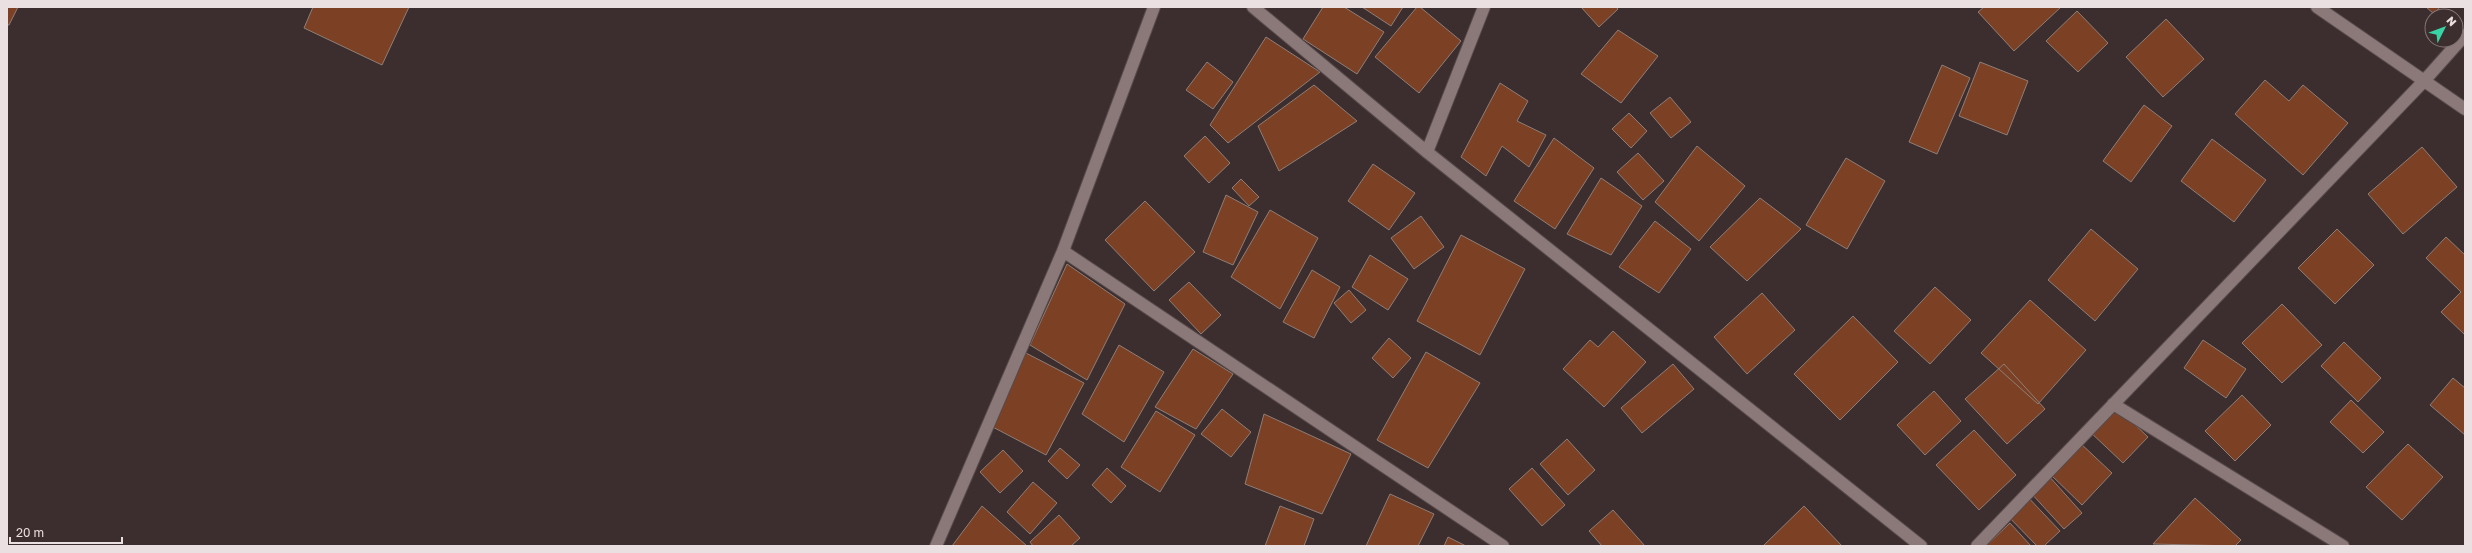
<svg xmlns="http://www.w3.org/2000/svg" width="2472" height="553" font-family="'Golos Text',sans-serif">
<rect width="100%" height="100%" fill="#3c2d2e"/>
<path fill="#7c4125" stroke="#8e7e77" d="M7,7h11l-9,18h-2z
M313,7h96l-27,58 -78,-37z
M1323,7h21l40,25 -27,42 -54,-35z
M1362,7h41l-12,19z
M1417,7h3l41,34 -42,52 -44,-36z
M1581,7h35l2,2 -19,18z
M1984,7h77l-47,44 -36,-39z
M2426,7h14l-6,7z
M2077,11l31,32 -30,29 -32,-31z
M2166,19l38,40 -41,38 -37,-40z
M1618,30l40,26 -37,47 -40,-29z
M1266,37l54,35 -92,71 -18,-18z
M1207,62l26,20 -20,27 -27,-19z
M1980,62l48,19 -21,54 -48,-19z
M1942,65l28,13 -33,76 -28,-12z
M2265,80l24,21 14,-16 45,38 -45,52 -68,-61z
M1500,83l28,18 -11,20 29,14 -17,32 -27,-21 -16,30 -25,-19z
M1314,85l43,36 -78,50 -21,-45z
M1670,97l21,25 -20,16 -21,-25z
M2144,105l28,21 -41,56 -28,-21z
M1629,113l18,18 -16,17 -19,-19z
M1205,136l25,27 -21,20 -25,-27z
M1554,138l40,30 -39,61 -41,-28z
M2212,139l54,41 -32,42 -53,-41z
M1697,146l48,40 -46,55 -44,-39z
M2422,147l35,40 -54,47 -35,-40z
M1638,153l26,28 -21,19 -26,-28z
M1846,158l39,23 -38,68 -41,-24z
M1373,164l42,29 -26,37 -41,-29z
M1601,178l41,28 -31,49 -44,-21z
M1241,179l18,18 -10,9 -17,-18z
M1226,195l32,17 -25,53 -30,-13z
M1760,198l41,31 -54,52 -37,-34z
M1145,201l50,51 -41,39 -49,-51z
M1270,210l48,28 -38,71 -49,-32z
M1421,216l23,31 -30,22 -23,-31z
M1655,221l36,28 -32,44 -40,-26z
M2091,229l47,40 -43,52 -47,-41z
M2337,229l37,36 -39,39 -37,-36z
M1461,235l64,34 -45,86 -63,-34z
M2446,237l19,18v80l-24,-23 20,-20 -35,-34z
M1370,255l38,24 -20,31 -36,-23z
M1067,264l58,40 -38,76 -57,-35z
M1312,270l28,17 -26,51 -31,-16z
M1189,282l32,33 -20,19 -32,-34z
M1935,287l36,33 -41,44 -36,-33z
M1349,290l17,20 -15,13 -17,-20z
M1762,293l33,37 -48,44 -33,-37z
M2030,300l56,50 -48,54 -57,-51z
M2282,304l40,41 -40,38 -40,-40z
M1853,316l45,46 -58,58 -46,-46z
M1613,331l33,31 -42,45 -41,-38 27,-29 8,7z
M1389,338l22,20 -18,20 -21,-20z
M2203,340l43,29 -20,29 -42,-30z
M2344,342l37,36 -23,24 -37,-36z
M1119,345l45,27 -40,70 -42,-28z
M1193,349l40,25 -37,55 -41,-22z
M1024,352l60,31 -38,72 -59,-31z
M1426,352l54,31 -52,85 -51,-28z
M1673,364l21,25 -52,44 -21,-25z
M2004,364l41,45 -38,35 -42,-45z
M2453,378l12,10v47l-35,-30z
M1934,391l27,30 -36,34 -28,-30z
M2242,395l29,30 -36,36 -30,-30z
M2351,400l33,32 -21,21 -33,-31z
M2113,404l35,33 -25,26 -35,-33z
M1222,409l29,23 -20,25 -30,-23z
M1156,411l39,24 -35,57 -39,-25z
M1264,414l87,40 -29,60 -77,-30z
M1974,430l42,45 -37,35 -43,-45z
M1567,439l28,31 -27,25 -28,-31z
M2078,441l34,32 -30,32 -33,-32z
M2408,444l35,33 -41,43 -36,-33z
M1060,448l20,17 -13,14 -19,-18z
M1003,450l20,21 -23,22 -20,-21z
M1107,468l19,18 -15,17 -19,-18z
M1532,468l33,37 -23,21 -33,-37z
M2048,475l34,38 -18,16 -34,-37z
M1033,482l24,21 -27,31 -23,-22z
M2024,493l36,38 -16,15h-7l-33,-34z
M1390,494l44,20 -16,32h-52z
M2195,498l46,42 -6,6 -82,-2z
M982,506l45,40h-75z
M1280,506l34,13 -10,27h-39z
M1804,506l38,40h-79z
M1613,510l32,36h-43l-13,-15z
M1059,515l21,23 -9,8h-38l-3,-4z
M2010,523l21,23h-45z
M1448,537l18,9h-22z"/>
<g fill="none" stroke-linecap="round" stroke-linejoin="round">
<defs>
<path id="minor" d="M1253,7l174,145 494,394
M2317,7l148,102
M1427,152l57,-145
M1063,251l440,295
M2113,404l230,142
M936,546l127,-295 91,-244
M1977,546l447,-465 41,-46"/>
</defs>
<use href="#minor" stroke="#574a4b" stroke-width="14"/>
<use href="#minor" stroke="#8b7879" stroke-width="12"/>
</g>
<rect width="2472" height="553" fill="none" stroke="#ebe0e1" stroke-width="16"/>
<g transform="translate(2444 28) rotate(48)"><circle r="19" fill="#3c2d2e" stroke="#827576"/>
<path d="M0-3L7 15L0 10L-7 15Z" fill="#39d4a5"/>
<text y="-6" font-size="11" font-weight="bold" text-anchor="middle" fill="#ebe0e1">N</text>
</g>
<path d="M10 537v6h112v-6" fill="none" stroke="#ebe0e1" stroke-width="2"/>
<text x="16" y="537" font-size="12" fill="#ebe0e1" stroke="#3c2d2e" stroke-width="3" paint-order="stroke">20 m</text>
</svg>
